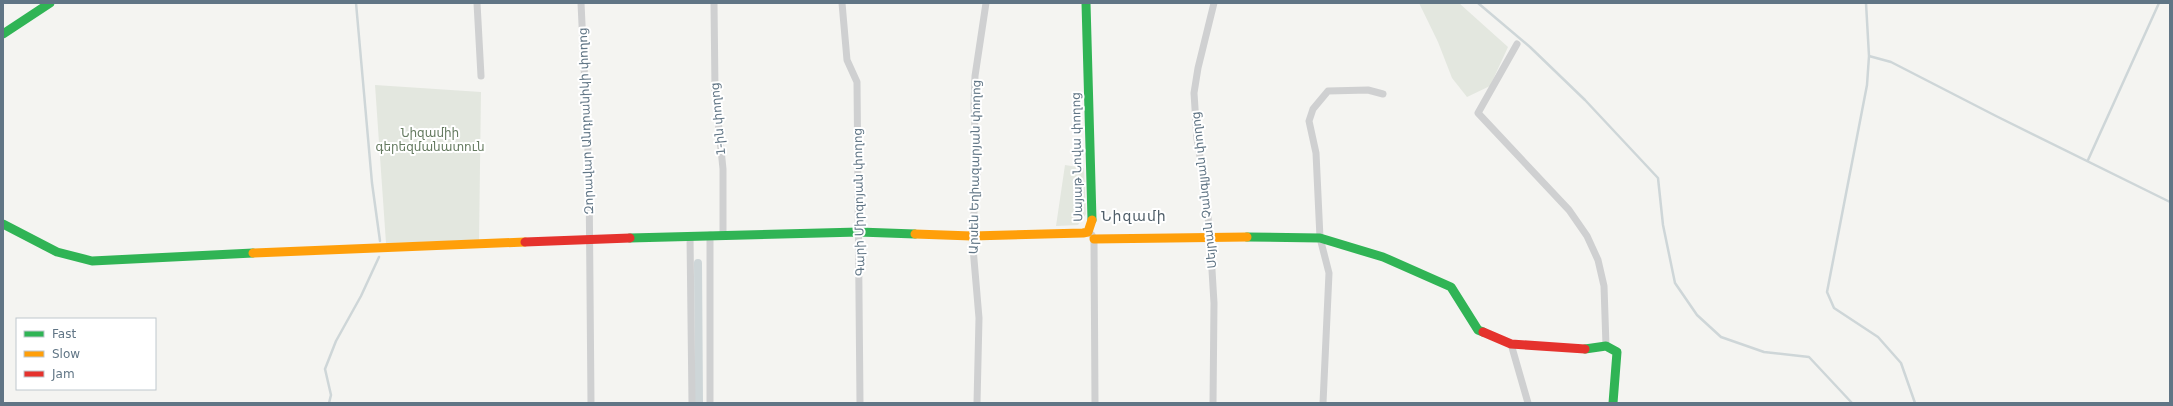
<svg xmlns="http://www.w3.org/2000/svg" width="2173" height="406" font-family="'DejaVu Sans','Noto Sans Armenian',sans-serif">
<rect width="100%" height="100%" fill="#f4f4f1"/>
<path fill="#e3e7df" d="M1419,3h40l49,44 -18,39 -23,11 -15,-19 -14,-36z
M375,85l106,7 -2,148 -93,3z
M1065,165l19,3 2,46 -8,11 -22,1z"/>
<g fill="none" stroke-linecap="round" stroke-linejoin="round">
<path stroke="#ced6d8" stroke-width="2.5" d="M356,3l16,180 8,58
M1478,3l52,44 55,53 73,78 5,47 12,58 22,32 24,22 43,15 45,5 43,46
M1866,3l3,53 -2,29 -40,207 7,16 44,29 23,26 14,40
M1869,56l22,6 105,54 174,86
M2088,160l71,-157
M329,403l2,-8 -6,-26 11,-28 25,-45 18,-39"/>
<path stroke="#ced6d8" stroke-width="8" d="M698,263l1,140"/>
<path stroke="#cfd0d1" stroke-width="7" d="M477,3l4,73
M581,3l8,169 2,231
M714,3l1,87 8,79v66
M842,3l5,57 10,22 3,321
M1517,44l-39,69 91,97 18,26 11,24 6,26 2,60
M710,235v168
M1092,235l2,4 1,164
M690,236l2,167
M1511,344l17,59
M977,403l2,-85 -7,-82 5,-58 -3,-72 1,-30 11,-73
M1213,403l1,-100 -4,-66 -5,-51 -8,-47 -3,-46 4,-25 16,-65
M1323,403l6,-130 -9,-35 -4,-85 -7,-32 4,-12 15,-18 40,-1 15,4"/>
<path stroke="#30b455" stroke-width="9" d="M1086,3l6,217
M3,34l47,-31
M3,224l54,28 35,9 161,-8
M1247,237l73,1 63,19 68,30 27,43 5,2
M630,238l229,-6 56,2
M1585,349l21,-3 11,6 -4,51"/>
<path stroke="#ff9f0a" stroke-width="9" d="M915,234l57,2 111,-3 5,-1 4,-12
M1094,239l153,-2
M253,253l272,-11"/>
<path stroke="#e5322d" stroke-width="9" d="M525,242l105,-4
M1483,332l28,12 74,5"/>
</g>
<g text-anchor="middle" stroke-width="4" stroke-linejoin="round" paint-order="stroke">
<g font-size="12" fill="#607585" stroke="#fff">
<text transform="translate(718 119) rotate(-95)" y="4">1-ին փողոց</text>
<text transform="translate(586 121) rotate(-92)" y="4">Զորավար Անդրանիկի փողոց</text>
<text transform="translate(1077 157) rotate(-91)" y="4">Սայաթ Նովա փողոց</text>
<text transform="translate(975 167) rotate(-89)" y="4">Արսեն Եղիազարյան փողոց</text>
<text transform="translate(1204 190) rotate(-96)" y="4">Սեյրան Չանգլյան փողոց</text>
<text transform="translate(859 202) rotate(-91)" y="4">Գարի Միրզոյան փողոց</text>
</g>
<g font-size="12" fill="#657b60" stroke="#fff">
<text x="430" y="137">Նիզամիի<tspan x="430" dy="14">գերեզմանատուն</tspan></text>
</g>
<g font-size="14" letter-spacing="1" fill="#4f5e69" stroke="#fff">
<text x="1134" y="221">Նիզամի</text>
</g>
</g>
<rect width="2173" height="406" fill="none" stroke="#607585" stroke-width="8"/>
<rect x="16" y="318" width="140" height="72" fill="#ffffff" stroke="#bfc8ce"/>
<rect x="24" y="331" width="20" height="6" fill="#30b455" stroke="#bfc8ce"/>
<text x="52" y="338" font-size="12" fill="#607585">Fast</text>
<rect x="24" y="351" width="20" height="6" fill="#ff9f0a" stroke="#bfc8ce"/>
<text x="52" y="358" font-size="12" fill="#607585">Slow</text>
<rect x="24" y="371" width="20" height="6" fill="#e5322d" stroke="#bfc8ce"/>
<text x="52" y="378" font-size="12" fill="#607585">Jam</text>
</svg>
